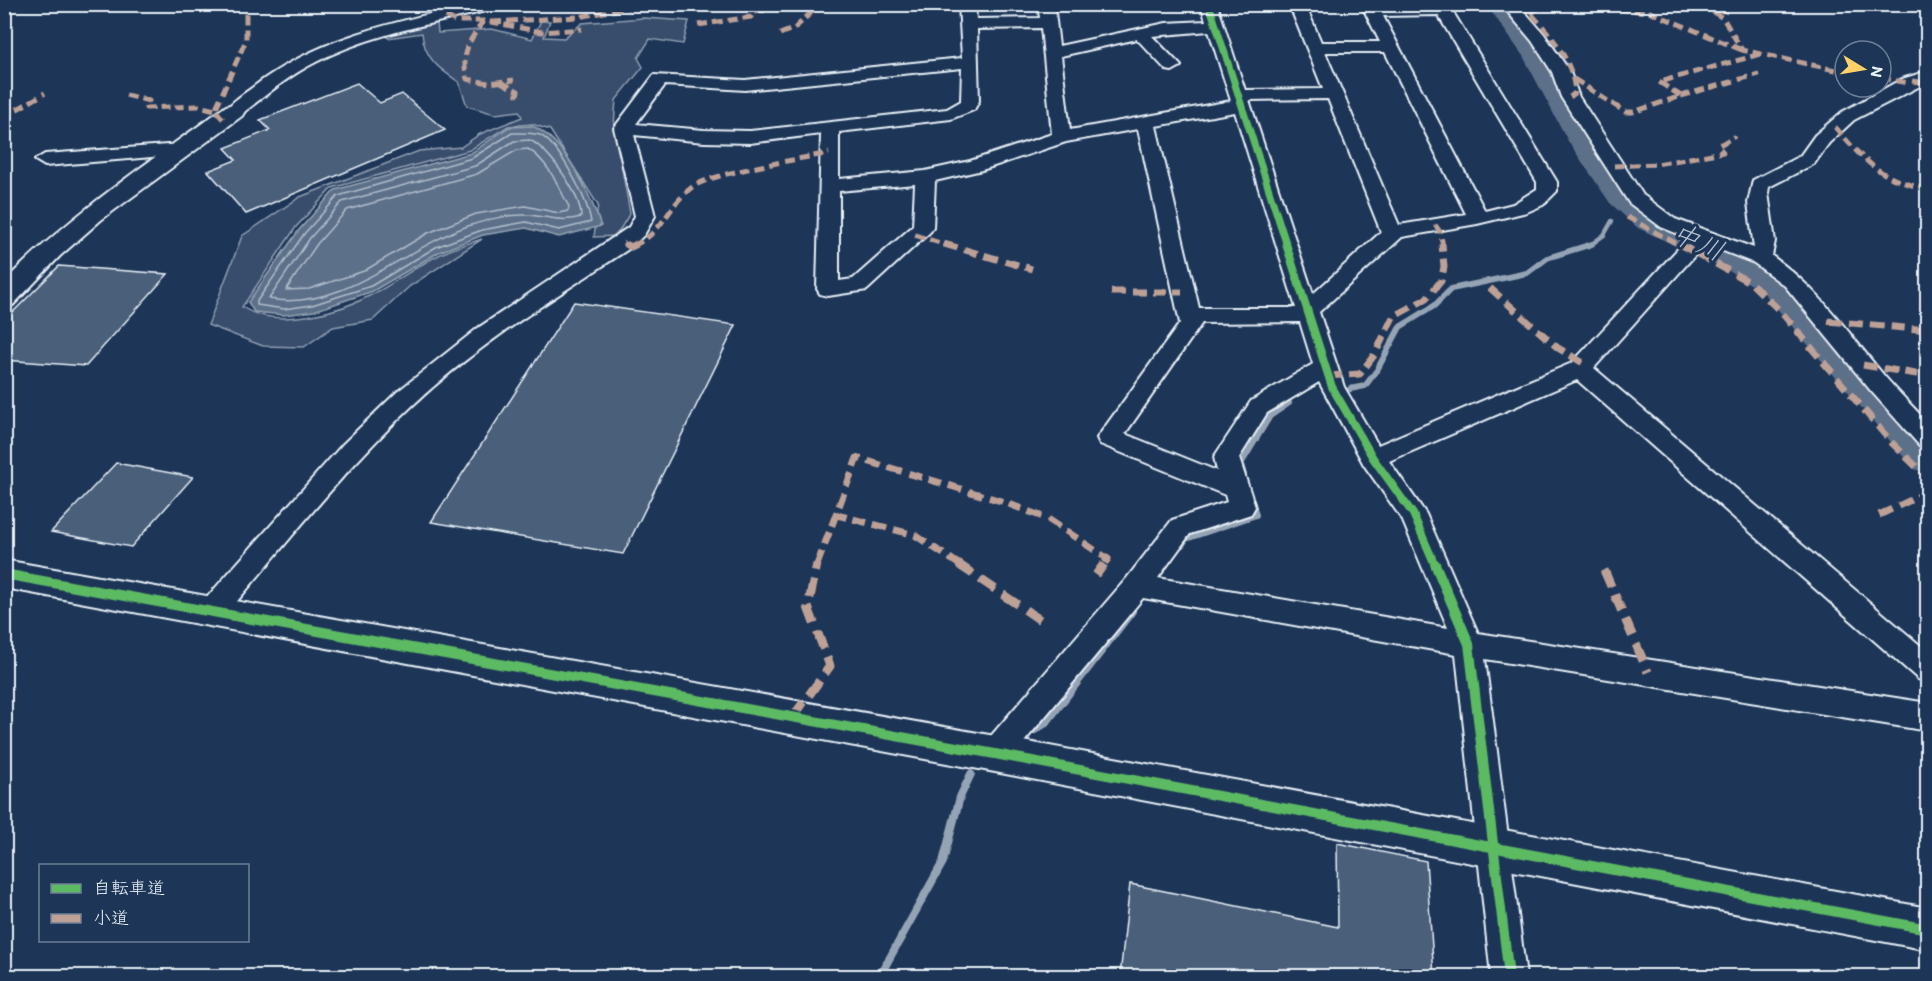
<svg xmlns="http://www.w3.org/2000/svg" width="1932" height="981" font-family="Itim,'Klee One',sans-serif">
<rect width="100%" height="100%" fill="#1d3557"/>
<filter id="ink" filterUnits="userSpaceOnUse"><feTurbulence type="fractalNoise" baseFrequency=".0167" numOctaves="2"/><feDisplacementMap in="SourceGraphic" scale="12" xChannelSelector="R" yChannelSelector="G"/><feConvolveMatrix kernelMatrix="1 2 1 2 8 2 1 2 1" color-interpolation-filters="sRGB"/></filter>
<g filter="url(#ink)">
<path fill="#374d6c" stroke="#909fb2" stroke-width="1.5" d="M643,18l46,3 -6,23 -33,-5 -12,19 5,9 -27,33 -2,25 16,88 -14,23 -22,1 4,-32 -48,-75 -18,-6 -24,2 -38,24 -138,38 -36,39 -54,80c34,23 99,5 133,-14 23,-12 44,-29 68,-40 13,-6 26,-10 39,-14l-72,47 -37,34 -40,7 -29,20 -41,-1 -55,-21 34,-89 58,-39 119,-46 42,-4 19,-13 42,-17 -3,-6 -24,3 -28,-8 -8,-24c-20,-13 -35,-24 -37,-49l-34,5 -4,-4 53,-11 1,10 54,-4 40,10 9,-18h9l-6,16 20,1 18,-15z"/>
<path fill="#5d7089" stroke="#95a4b5" stroke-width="1.5" d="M532,126c33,13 58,68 69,100l-42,11 -33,-9 -43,7 -44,17 -66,39 -59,20 -30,4 -30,-3 -6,-10 51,-72 36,-40 136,-37 38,-26z"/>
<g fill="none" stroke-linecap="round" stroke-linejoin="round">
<path stroke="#b0bdcc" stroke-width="1.5" d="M512,133c9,0 19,-1 28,2 20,10 48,66 51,87l-32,8 -33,-8 -44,8 -46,17 -65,39 -59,19 -28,4 -27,-4v-4l47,-67 34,-38 134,-38z
M530,140c20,11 51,54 51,77 -20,6 -34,-1 -54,-2 -20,-1 -40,5 -59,11 -64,22 -125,86 -199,73l41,-61 32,-36 133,-36 39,-25z
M528,149c20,12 31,38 41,58l-1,4 -9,2 -34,-7 -49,8 -48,19 -64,38 -55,18 -23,1 31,-46 30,-34 130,-36 40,-24z"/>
<path stroke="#95a4b5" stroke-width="4.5" d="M1589,246l15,-11 8,-14"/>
<path stroke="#95a4b5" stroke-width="6" d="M1350,389l15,-3 12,-16 23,-43 34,-21 17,-17 76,-16 20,-15 45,-14
M1244,475l-3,-11 29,-48 19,-13
M1182,545l4,-6 70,-24 -5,-15"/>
<path stroke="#95a4b5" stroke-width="8" d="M1035,730l11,-7 86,-112
M871,976l12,-6 60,-108 17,-65 11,-23"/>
<path fill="#5d7089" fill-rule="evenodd" d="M1486,4h26l38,52 47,85 35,49 29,24 91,42 35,20 141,155v42l-14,-4 -151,-177 -34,-21 -91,-43 -28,-25 -42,-62 -45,-85z"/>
</g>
<path fill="#495e7a" stroke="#e8f1f8" stroke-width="1.5" d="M357,83l23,20 22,-9 43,36 -199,84 -38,-43 28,-11 -11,-12 45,-18 -10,-10z
M59,266l109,8 -82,92 -82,-6v-39z
M574,302l162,23 -113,229 -192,-32z
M116,463l77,14 -62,70 -80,-15z
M1337,843l89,18 8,115h-314l10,-92 208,43z"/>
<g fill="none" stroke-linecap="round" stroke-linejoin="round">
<defs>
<path id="minor" d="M473,4h31l-2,3c-63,16 -128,25 -186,55 -28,14 -51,34 -76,53l-6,1 -9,-5c7,-10 19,-17 28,-24 65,-50 143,-65 220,-83z
M959,4h16l1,15 64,-1 -2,-14h16l5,42 107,-23 40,-2 -5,-17h16l28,86 78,-1 -34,-85h16l16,38h59l-19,-38h87l109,178v9l-14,14 -16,7 -50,12 -75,13 -83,75 25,75 34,58 194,-82 116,-125 -27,-11 -32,-24 -68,-106 -9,-25 -20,-31 -31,-37h17l26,30 26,38 9,25 64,98 32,24 79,29 -6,-45 5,-23 47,-24 15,-21 27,-23 60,-33 26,-8v11l-74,38 -25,23 -15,21 -45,23 -1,6 7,48 -3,15c49,35 76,77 114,122 13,15 28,30 42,45v25l-9,-3 -48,-54 -86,-105 -31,-23 -49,-19 -111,124 334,284v31l-10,-4 -341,-299 -188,81 37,53 52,119 450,70v28l-443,-72 41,317h-35l-35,-322 -313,-56 -137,166 -11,4 -11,-4 -4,-10 4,-10 143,-166 45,-58 55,-18 -2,-7 -125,-51 -3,-6 83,-115 -42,-194 -72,13 -84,28 -47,11 -2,47 -3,4 -63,58 -39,6 -8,-2 -3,-5 4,-155 -71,9 -46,-1 -70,-7 21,81 -11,19 -14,13c-74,49 -152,96 -217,157 -70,65 -129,142 -191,214l-10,4 -10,-4 -4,-8 4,-8 141,-159 54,-52 81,-64 151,-101 6,-11 -21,-88 40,-53 91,5 217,-22zM1438,15l99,167v7l-24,15 -28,7 -102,-195zM1041,28l11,106 -82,27 -45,10 -86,8v-47l112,-13 23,-9 5,-9 -2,-72zM1209,31l22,70 -161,29 -9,-74 76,-17 29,31 6,1 9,-5 -29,-30zM1325,52h60l81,162 -67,11zM962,68l-1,33 -14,8 -197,22 -46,-1 -68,-6 29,-39 80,5zM1328,99l53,133 -68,62 -64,-194zM1235,112l61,196h-97l-43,-182zM915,184l-2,42 -60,53 -14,2v-90zM1300,322l13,42 -62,37 -37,56 3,14 -92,-37 77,-111zM1319,382l45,83 38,54 46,109 -290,-50 32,-44 61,-20 4,-7 -16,-49 28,-45z
M181,144l7,2 2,4 -2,4 -143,12 -10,-6 10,-6z"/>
<path id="tertiary" d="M234,104l8,2 3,5 -3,5 -141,104 -41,36 -47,49 -9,3v-26c67,-68 145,-120 222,-176z
M4,560l991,176 933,172v42l-933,-178 -991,-184z"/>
</defs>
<use href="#minor" stroke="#e8f1f8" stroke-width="4"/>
<use href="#tertiary" stroke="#e8f1f8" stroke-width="4"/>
<use href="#minor" fill="#1d3557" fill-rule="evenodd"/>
<use href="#tertiary" fill="#1d3557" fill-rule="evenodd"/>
<path stroke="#bda197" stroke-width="5" stroke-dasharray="10 5" stroke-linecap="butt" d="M1522,4c24,26 51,52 53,89l-5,4
M1700,4l23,14 19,32 103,22
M1722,4l3,8 -2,6
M1903,4l25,7
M1531,14l5,-5 57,-2 57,5 92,38
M446,16l9,5h31l56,11 40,-3
M484,21c-16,20 -23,33 -17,58l22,4 25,-3
M492,22l86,-5 53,-10 45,3 33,-6
M698,25l53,-8 3,-5 41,-6 23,2
M780,34l15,-6 25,-24
M1881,78l27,5
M1574,79l51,33h8l48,-16 -22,-14 102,-28
M1912,81l16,2
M501,82l17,9 -2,7
M126,95l23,6 -3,7 53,-2 16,4
M1681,96l78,-22
M4,117l41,-24
M223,119l-8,-9 31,-70v-36
M1835,127c30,35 46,53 93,62
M1614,166l43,-2 66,-12 -5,-6 17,-10
M1627,217l54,29
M1435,225l5,7 3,14
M915,235l34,11
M623,243l6,3
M633,246c31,-14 34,-39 58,-58 18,-15 110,-29 138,-35"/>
<path stroke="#bda197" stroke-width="7" stroke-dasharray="14 7" stroke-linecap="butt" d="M626,244l5,3 6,-3
M944,244l88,25
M1679,244l72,39 30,29 111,131 36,35
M1490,288l68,60 27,16
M1111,292h71
M1828,321l100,9
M1863,365l65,11
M1328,376l32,-2 15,-20 18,-37 33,-18 15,-18 3,-14 -2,-23
M833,514l82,21 45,30
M1879,515l49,-23
M817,565l40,-107 144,43 47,18 60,40 -5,6"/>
<path stroke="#bda197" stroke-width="9" stroke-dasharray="18 9" stroke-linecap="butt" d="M958,564l88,60
M1604,570l44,102
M1096,575l8,-11
M793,717l37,-51 -22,-59 9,-43"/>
<defs>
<path id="cycleway-far2" d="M1209,4l78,242"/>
<path id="cycleway-far1" d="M1286,244l46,143 41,71 40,56 22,51"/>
<path id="cycleway" d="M1435,564l34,80 40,332
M4,574l991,180 933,175"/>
</defs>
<use href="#cycleway-far2" stroke="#1d3557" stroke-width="10"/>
<use href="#cycleway-far1" stroke="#1d3557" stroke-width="12"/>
<use href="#cycleway" stroke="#1d3557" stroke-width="14"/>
<use href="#cycleway-far2" stroke="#5cba63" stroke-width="7"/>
<use href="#cycleway-far1" stroke="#5cba63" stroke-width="8"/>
<use href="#cycleway" stroke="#5cba63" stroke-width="10"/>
</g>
</g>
<g text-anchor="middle" stroke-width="6" stroke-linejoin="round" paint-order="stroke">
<g font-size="27" font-style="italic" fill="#b7c4d1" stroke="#1d3557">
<text transform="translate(1698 242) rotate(24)" y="9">中川</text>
</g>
</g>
<rect width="1932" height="981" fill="none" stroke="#1d3557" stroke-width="24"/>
<rect x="12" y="12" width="1908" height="957" fill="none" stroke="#e8f1f8" stroke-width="2" filter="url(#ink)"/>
<rect x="39" y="864" width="210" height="78" fill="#1d3557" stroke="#6e8097" stroke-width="1.5"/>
<rect x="51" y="884" width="30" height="9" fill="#5cba63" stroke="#6e8097" stroke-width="1.5"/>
<text x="93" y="894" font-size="18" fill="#e8f1f8">自転車道</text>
<rect x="51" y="914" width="30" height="9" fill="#bda197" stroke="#6e8097" stroke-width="1.5"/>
<text x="93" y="924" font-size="18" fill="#e8f1f8">小道</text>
<g transform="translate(1863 69) rotate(101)"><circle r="28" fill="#1d3557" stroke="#6e8097" stroke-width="1.5"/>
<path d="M0-4.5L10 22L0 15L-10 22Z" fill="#ffd166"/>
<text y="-9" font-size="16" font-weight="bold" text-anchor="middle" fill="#e8f1f8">N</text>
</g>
</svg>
